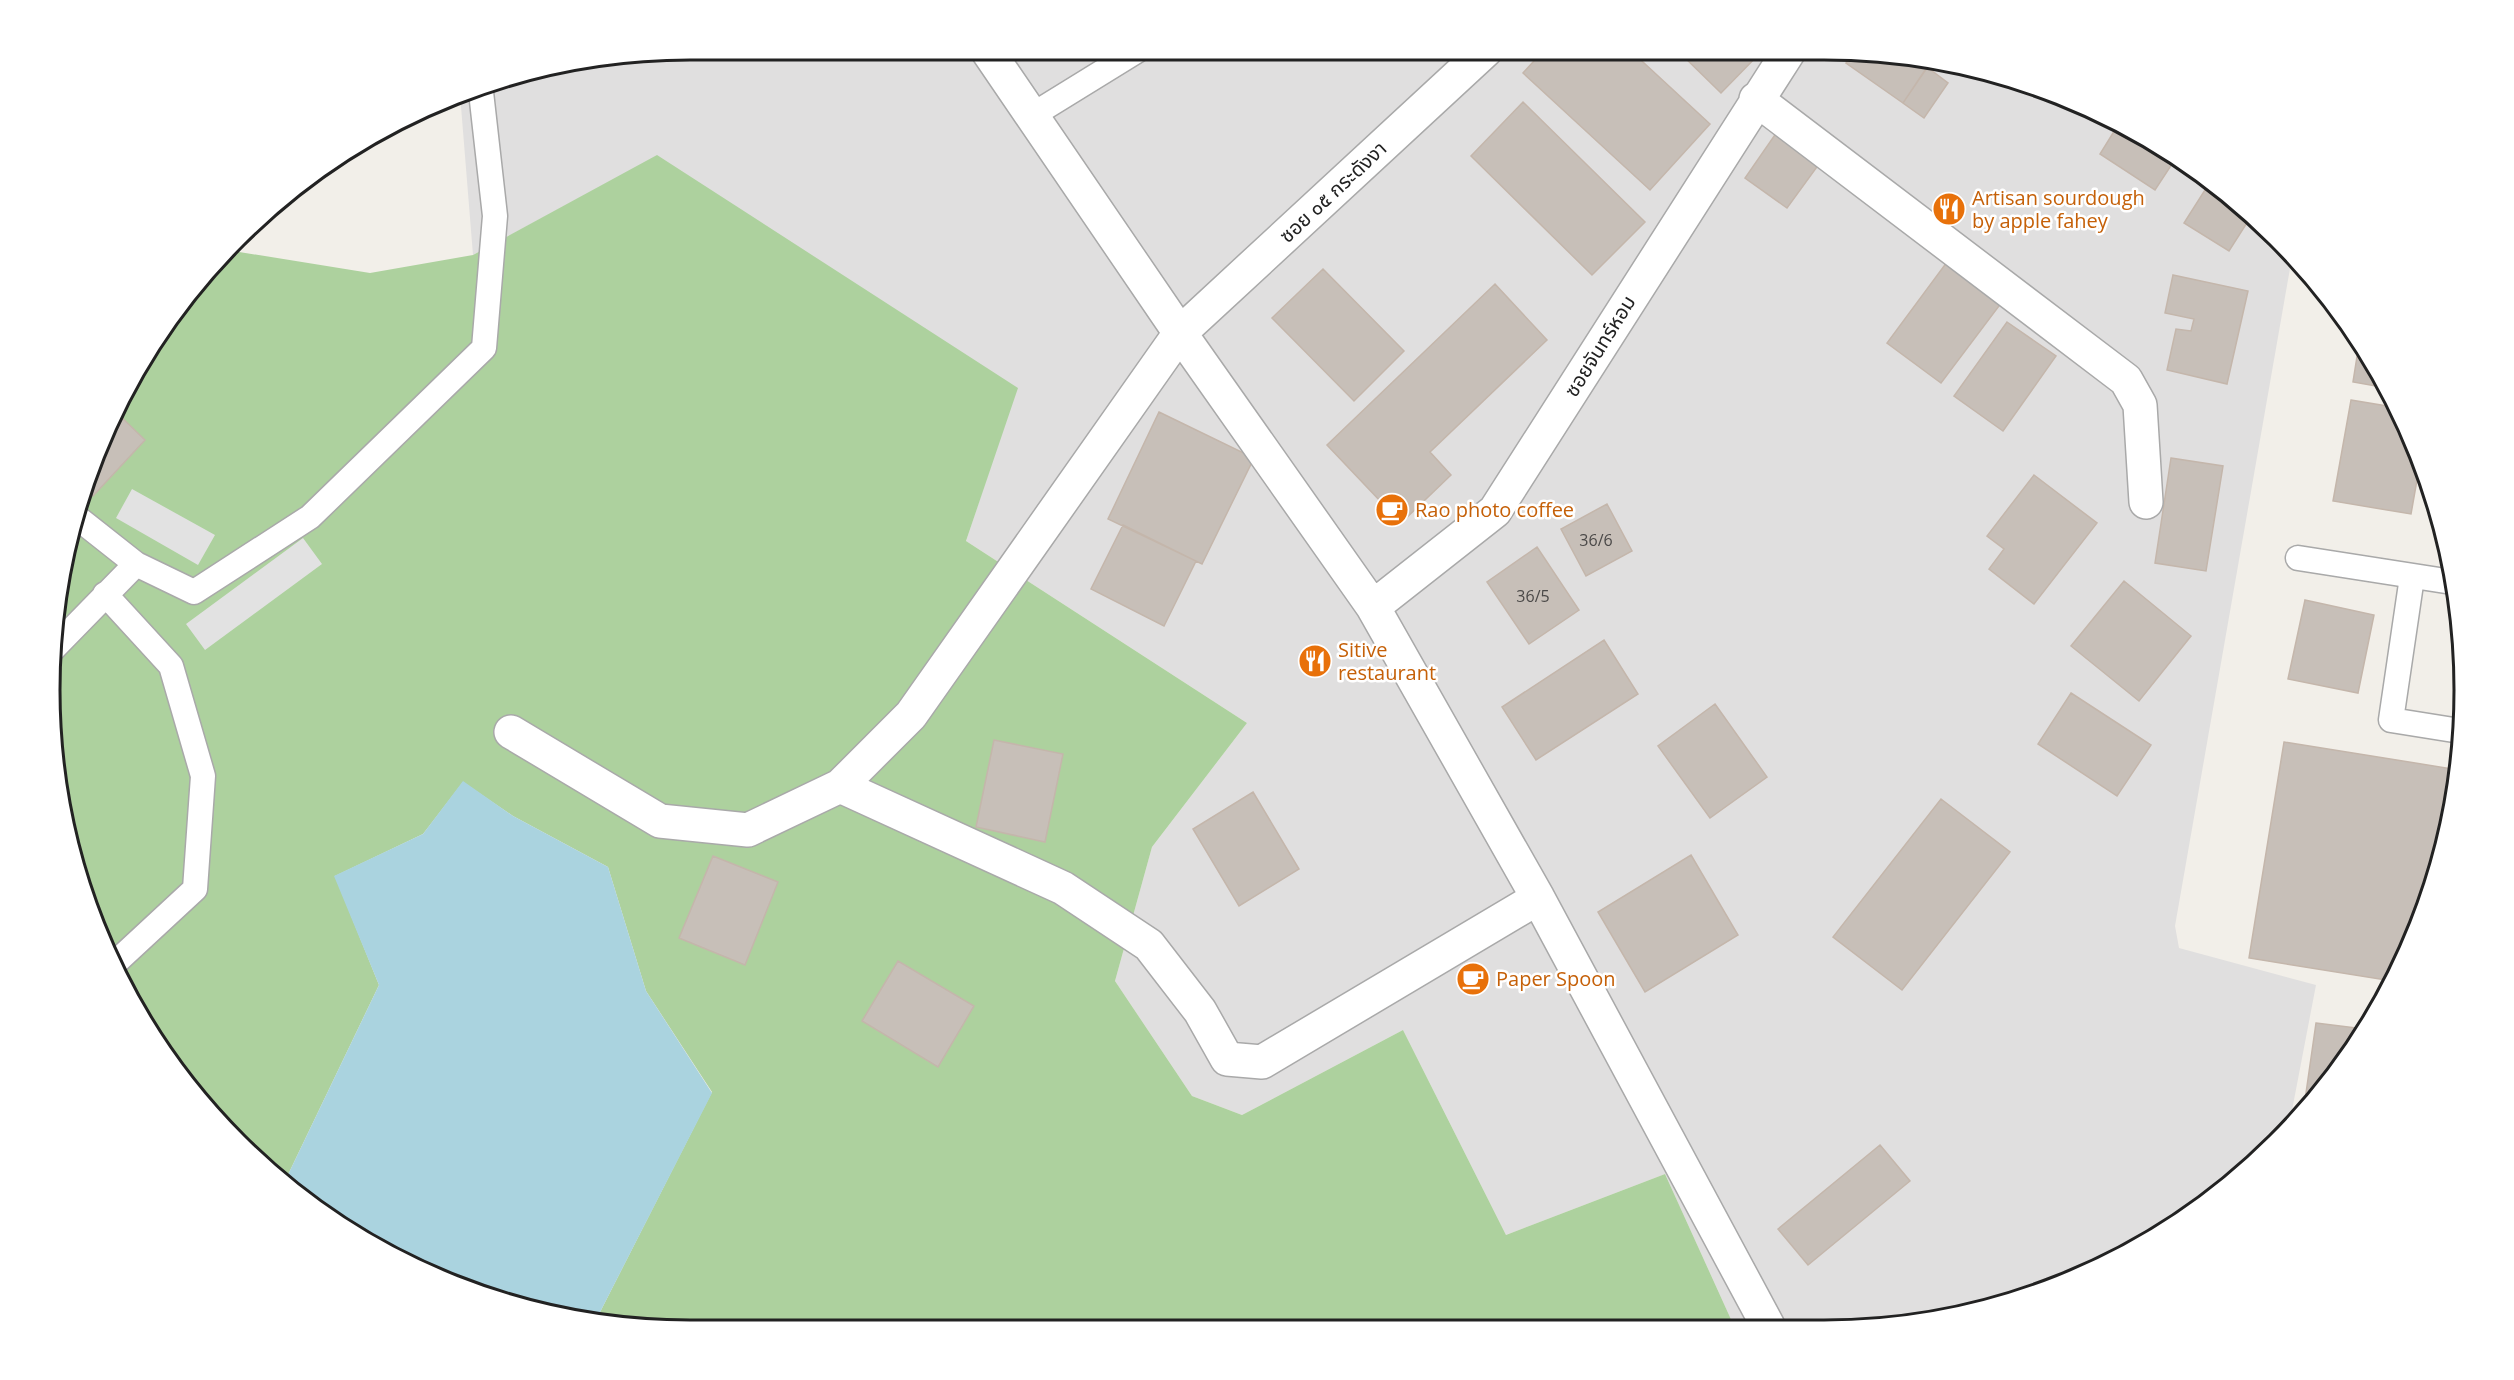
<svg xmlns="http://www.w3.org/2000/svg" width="2514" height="1380" font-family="'Open Sans','Noto Sans Thai',sans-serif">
<rect width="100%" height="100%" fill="#f2efe9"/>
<path fill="#e0dfdf" d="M690,50l1176,1 124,20 154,64 102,73 46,49 -117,669 4,22 137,37 -27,141 -109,96 -111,60 -162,43 -173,1 -69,-152 -159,61 -103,-205 -161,85 -50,-19 -77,-115 37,-134 95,-124 -281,-182 51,-153 -360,-232 -184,99 -13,-161 24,-10 81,-22z"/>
<path fill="#add19e" d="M657,155l361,233 -52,153 281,182 -95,124 -37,134 77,115 50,19 161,-85 103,205 159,-61 69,152 -1086,3 -52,-9 116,-228 -66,-101 -38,-124 -95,-51 -50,-34 -40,52 -88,42 44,109 -95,198 -75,-70 -52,-67 -59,-111 -27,-80 -20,-123v-84l20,-123 27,-80 59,-111 52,-67 18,-17 143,23 103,-18z"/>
<path fill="#e2e2e2" d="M132,489l83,46 -17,30 -82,-47z
M303,538l19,26 -117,86 -19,-26z"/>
<path fill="#aad3df" d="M463,781l50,35 95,51 38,124 66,102 -116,227 -72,-11 -154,-64 -70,-47 -16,-15 95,-198 -45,-109 89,-42z"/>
<path fill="#c7bfb8" stroke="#c4b6ab" stroke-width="1.5" d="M1544,50l87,1 79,73 -60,66 -127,-117z
M1678,51h84l-41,42z
M1855,51h11l65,11 -28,41 -57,-40z
M1927,67l21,16 -24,35 -21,-15z
M1523,102l122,120 -53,53 -121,-119z
M2118,125l26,10 32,23 -21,32 -55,-36z
M1779,129l43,31 -35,48 -42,-30z
M2210,182l42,33 -23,36 -45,-28z
M1947,262l55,40 -61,81 -54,-40z
M1323,269l81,82 -50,50 -82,-83z
M2173,275l75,16 -21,93 -60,-14 9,-41 15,2 3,-12 -29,-6z
M1495,284l52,56 -117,112 21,23 -50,48 -74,-78z
M2007,322l49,34 -53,75 -49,-35z
M2359,344l28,44 -34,-6z
M2351,400l48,8 21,55 -9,51 -78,-13z
M116,412l29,28 -52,56 -9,-8 14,-43z
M1159,412l95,46 -52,106 -94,-45z
M2171,458l52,8 -17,105 -51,-8z
M2034,475l63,48 -63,81 -45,-35 15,-20 -17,-13z
M1607,504l25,47 -46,25 -25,-47z
M1123,525l73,36 -32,65 -73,-37z
M1537,547l42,63 -50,34 -42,-62z
M2124,581l67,55 -52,65 -68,-55z
M2305,600l69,15 -16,78 -70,-14z
M1604,640l34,54 -102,66 -34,-53z
M2071,693l80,52 -34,51 -79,-52z
M1715,704l52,73 -57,41 -52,-72z
M994,740l69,14 -18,88 -69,-15z
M2284,742l175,28 -28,126 -39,85 -143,-23z
M1253,792l46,77 -60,37 -46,-77z
M1941,799l69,53 -108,138 -69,-53z
M1691,855l47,80 -93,57 -47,-80z
M713,856l65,26 -33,83 -66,-27z
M898,961l76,45 -36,61 -76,-46z
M2316,1023l49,6 -62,85z
M1880,1145l30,36 -102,84 -30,-36z"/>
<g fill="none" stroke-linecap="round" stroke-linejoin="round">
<defs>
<path id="lane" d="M1031,116l107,-66
M74,515l62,49 58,28 116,-75 174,-169 11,-132 -14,-124 -9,-3
M2298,558l154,24
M2412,577l-21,143 69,11
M105,594l66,72 32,110 -8,113 -81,75
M51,651l85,-87"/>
<path id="street" d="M987,50l193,283 193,274 165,291 230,428
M1756,99l370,281 14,25 6,97
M1373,607l122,-96 294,-460
M511,732l149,89 88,9 92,-44 71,-71 269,-382 306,-283
M840,786l223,102 86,57 51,66 27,48 35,3 276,-164"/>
</defs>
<use href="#lane" stroke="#a9a9a9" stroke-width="27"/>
<use href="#street" stroke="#a9a9a9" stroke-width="36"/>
<use href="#lane" stroke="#fff" stroke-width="24"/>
<use href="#street" stroke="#fff" stroke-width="33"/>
</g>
<defs>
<symbol id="restaurant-disc" viewBox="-11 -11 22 22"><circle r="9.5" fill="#e8710a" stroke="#fff"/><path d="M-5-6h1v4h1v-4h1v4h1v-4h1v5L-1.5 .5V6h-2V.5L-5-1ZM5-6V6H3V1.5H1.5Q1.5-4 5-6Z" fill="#fff"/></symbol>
<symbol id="cafe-disc" viewBox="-11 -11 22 22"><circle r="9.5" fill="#e8710a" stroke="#fff"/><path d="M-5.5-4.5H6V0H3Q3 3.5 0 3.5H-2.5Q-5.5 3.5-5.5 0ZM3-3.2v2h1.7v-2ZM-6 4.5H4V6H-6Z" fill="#fff"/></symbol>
</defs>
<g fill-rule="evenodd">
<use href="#restaurant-disc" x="1930" y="190" width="38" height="38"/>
<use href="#cafe-disc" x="1373" y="491" width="38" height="38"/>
<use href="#restaurant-disc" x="1296" y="642" width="38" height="38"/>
<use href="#cafe-disc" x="1454" y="960" width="38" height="38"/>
</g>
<g text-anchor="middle" stroke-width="5" stroke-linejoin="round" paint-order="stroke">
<g font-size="16" fill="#4b4948">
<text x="1596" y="546">36/6</text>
<text x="1533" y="602">36/5</text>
</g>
<g font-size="20" fill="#222" stroke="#fff">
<text transform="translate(1333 192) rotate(-43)" y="7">ซอย ๐๕ กระดังงา</text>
<text transform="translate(1600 346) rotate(-58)" y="7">ซอยจันทร์หอม</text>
</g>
<g font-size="20" fill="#c56008" stroke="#fff" text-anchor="start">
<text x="1972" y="205">Artisan sourdough<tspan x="1972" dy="23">by apple fahey</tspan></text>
<text x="1415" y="517">Rao photo coffee</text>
<text x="1338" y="657">Sitive<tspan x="1338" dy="23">restaurant</tspan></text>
<text x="1496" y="986">Paper Spoon</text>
</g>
</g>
<path d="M0 0H2514V1380H0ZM690 60H1824A630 630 0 0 1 2454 690V690A630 630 0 0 1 1824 1320H690A630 630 0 0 1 60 690V690A630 630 0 0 1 690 60Z" fill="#fff" fill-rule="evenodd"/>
<path fill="none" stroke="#222" stroke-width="3" d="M690 60H1824A630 630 0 0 1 2454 690V690A630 630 0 0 1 1824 1320H690A630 630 0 0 1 60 690V690A630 630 0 0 1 690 60Z"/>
</svg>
